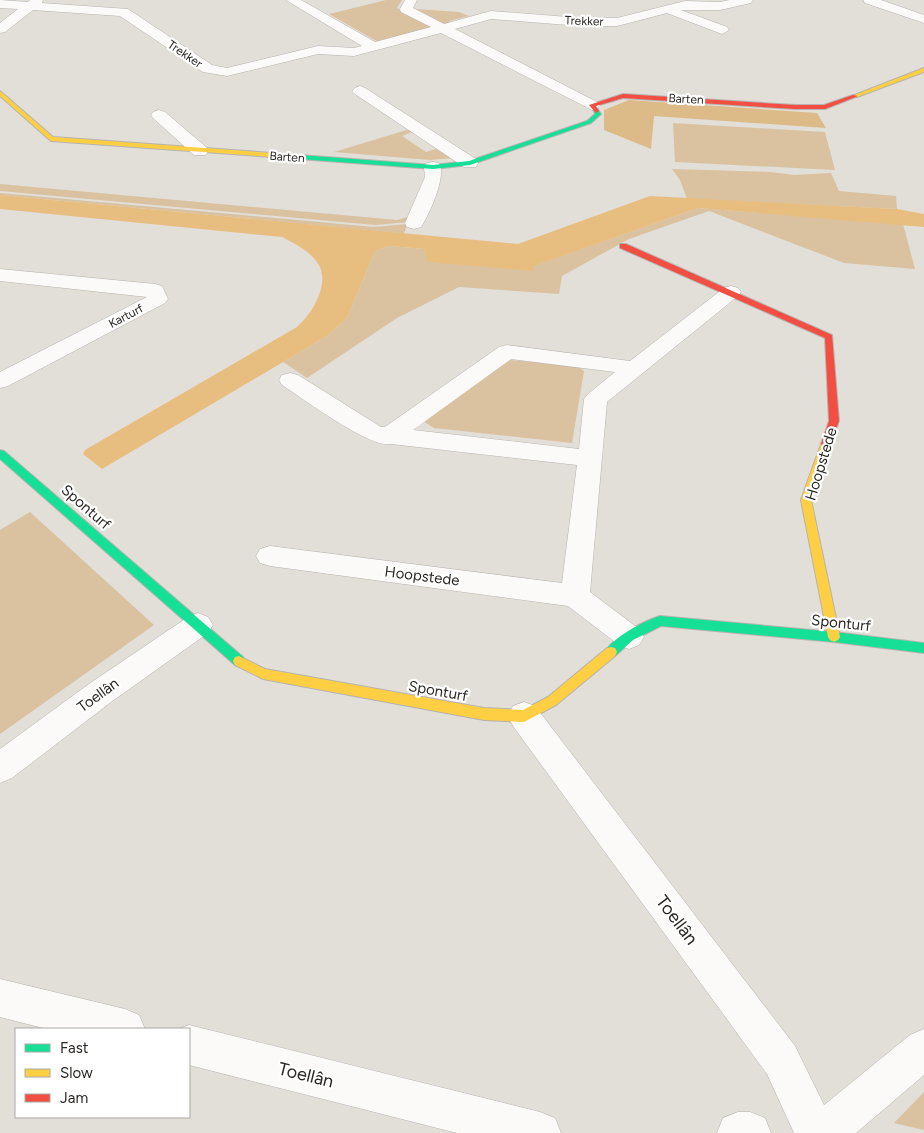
<svg xmlns="http://www.w3.org/2000/svg" width="924" height="1133" font-family="Figtree,sans-serif">
<rect width="100%" height="100%" fill="#e2ded8"/>
<path fill="#dac2a0" d="M386,0h16l-5,8 39,20 -56,15 -51,-29z
M416,9l43,3 10,4 -20,5 3,3 -8,2 -5,-5z
M673,123l152,9 10,38 -160,-8z
M410,129l4,2 -12,5 24,16 13,-4 15,10 -24,2 -96,-8z
M672,169l99,3 23,3 37,-2 8,18 57,5 1,13 -210,-10 -7,-19z
M0,184l397,36 14,-4 -2,6 -34,3 -375,-34z
M0,193l374,34 34,-3 -4,9h-4l-400,-38z
M698,208l205,16 12,45 -71,-6 -135,-52 -80,28 -67,37 -3,18 -100,-7 -62,31 -90,60 -24,-16 44,-26 20,-18 28,-67 14,-5 36,3 108,21v-4z
M510,360l68,6 6,5 -12,72 -138,-15 -11,-7z
M30,512l124,113 -154,109v-204z
M924,1092v38l-30,-7z"/>
<path fill="#dcbb88" d="M629,100l188,13 9,15 -172,-12 -3,33 -47,-19v-20z"/>
<path fill="#e8be80" d="M0,195l518,49 132,-48 247,13 27,5v13l-226,-19 -164,58 -1,5 -105,-9 -4,-13 -35,-3 -14,5 -28,67 -20,18 -225,133 -19,-15 2,-4 212,-123c15,-13 35,-45 20,-65 -9,-12 -22,-18 -35,-25l-282,-28z"/>
<g fill="none" stroke-linecap="round" stroke-linejoin="round">
<defs>
<path id="street" d="M0,0l28,2 2,-2h13l-1,3 86,6 84,56 15,3 91,-22 36,2 8,-2 -76,-46h15l74,42 56,-15 -30,-15 -1,-3 5,-9h12l-4,8 31,16 47,-13 90,7h36l68,-17 35,1 10,-2h23l-2,3 -31,7h-39l46,17 2,3 -7,4 -55,-21 -50,13h-36l-90,-7 -36,10 142,73 3,3 -3,3 -5,2 -151,-77 -87,23 -36,-2 -91,22 -24,-4 -83,-56 -87,-6 -28,22 -5,1v-10l18,-14 -18,-1z
M863,0h18l43,15v8l-59,-20z
M360,86l5,2 111,71 2,4 -2,4h-12l-109,-73 -3,-3 3,-3z
M159,110l6,2 41,35 2,4 -2,4h-12l-41,-37 -2,-3 2,-3z
M433,162l6,1c8,13 -10,52 -18,64l-7,2 -7,-2 -2,-4 20,-46 -1,-10 3,-4z
M0,269l155,15 7,2 6,13 -3,4 -157,83 -8,2v-16l147,-75 -147,-16z
M731,286l7,2 3,4 -3,4 -131,106 -17,190 49,37 5,8 -5,8 -10,4 -10,-4 -51,-39 -298,-40 -10,-3 -4,-7 4,-7 10,-3 292,37 15,-118 -186,-21c-20,5 -89,-46 -109,-59l-3,-5 3,-5 8,-2 8,2 83,52h4l114,-80 8,-2 123,16 94,-73zM511,359l104,13 -27,22 -4,5 -5,50 -166,-19z
M198,613l10,4 5,8 -5,8 -97,69 -99,76 -12,5v-34l89,-65 99,-67z
M524,702l11,4 260,340 29,59 86,-70 14,-6v46l-68,58h-62l-27,-59 -254,-348 -5,-10 5,-10z
M0,979l125,30 14,6 6,14h-98l-47,-12z
M189,1025l351,87 15,6 6,15h-104l-268,-68v-36h-10z
M738,1112h12l15,6 6,15h-54l6,-15z"/>
<path id="fast" d="M594,110h4l3,4 -10,9 -121,42 -37,4 -147,-11 -3,-2 3,-2 147,11 36,-4 118,-40 8,-7z
M0,450l4,1 239,206 2,4 -2,4 -4,1 -4,-1 -235,-206z
M660,616l174,16 90,11v10l-90,-11 -173,-16 -28,14 -18,16 -4,1 -4,-1 -2,-4c8,-15 39,-31 55,-36z"/>
<path id="slow" d="M924,68v4l-67,25 -5,-1z
M0,91l53,46 233,17 3,2 -3,2 -235,-17 -51,-45z
M826,441l5,3 -20,56 29,137 -2,3 -4,2 -4,-2 -2,-3 -27,-137 20,-56z
M611,647l4,1 2,4 -2,4 -59,49 -32,17 -40,-2 -221,-41 -28,-14 -2,-4 2,-4 4,-1 26,13 219,39 39,2 25,-13 59,-49z"/>
<path id="jam" d="M623,94l172,11h29l29,-10 5,1 -33,13h-30l-172,-11 -27,8 3,5 -3,2 -7,-8z
M620,244h6l206,91 7,86 -9,25h-8l-1,-2 8,-23 -4,-83 -205,-90z"/>
</defs>
<use href="#street" stroke="#b7b3af" stroke-width="1"/>
<use href="#fast" stroke="#b7b3af" stroke-width="2"/>
<use href="#slow" stroke="#b7b3af" stroke-width="2"/>
<use href="#jam" stroke="#b7b3af" stroke-width="2"/>
<use href="#street" fill="#fbfaf9" fill-rule="evenodd"/>
<use href="#fast" fill="#16e098" fill-rule="evenodd"/>
<use href="#slow" fill="#ffcf43" fill-rule="evenodd"/>
<use href="#jam" fill="#f24e42" fill-rule="evenodd"/>
</g>
<g text-anchor="middle" stroke-width="4.5" stroke-linejoin="round" paint-order="stroke">
<g font-size="12" fill="#2b2824" stroke="#fff">
<text transform="translate(584 21) rotate(2)" y="4">Trekker</text>
<text transform="translate(185 54) rotate(34)" y="4">Trekker</text>
<text transform="translate(686 99) rotate(3)" y="4">Barten</text>
<text transform="translate(287 157) rotate(4)" y="4">Barten</text>
<text transform="translate(126 316) rotate(-28)" y="4">Karturf</text>
</g>
<g font-size="15" fill="#2b2824" stroke="#fff">
<text transform="translate(821 464) rotate(-73)" y="5">Hoopstede</text>
<text transform="translate(86 507) rotate(41)" y="5">Sponturf</text>
<text transform="translate(422 576) rotate(7)" y="5">Hoopstede</text>
<text transform="translate(841 623) rotate(6)" y="5">Sponturf</text>
<text transform="translate(438 691) rotate(10)" y="5">Sponturf</text>
<text transform="translate(98 695) rotate(-36)" y="5">Toellân</text>
</g>
<g font-size="18" fill="#2b2824" stroke="#fff">
<text transform="translate(677 920) rotate(53)" y="6">Toellân</text>
<text transform="translate(306 1075) rotate(14)" y="6">Toellân</text>
</g>
</g>
<rect x="15" y="1028" width="175" height="90" fill="#ffffff" stroke="#aaa9a7"/>
<rect x="25" y="1044" width="25" height="8" fill="#16e098" stroke="#aaa9a7"/>
<text x="60" y="1053" font-size="15" fill="#2b2824">Fast</text>
<rect x="25" y="1069" width="25" height="8" fill="#ffcf43" stroke="#aaa9a7"/>
<text x="60" y="1078" font-size="15" fill="#2b2824">Slow</text>
<rect x="25" y="1094" width="25" height="8" fill="#f24e42" stroke="#aaa9a7"/>
<text x="60" y="1103" font-size="15" fill="#2b2824">Jam</text>
</svg>
